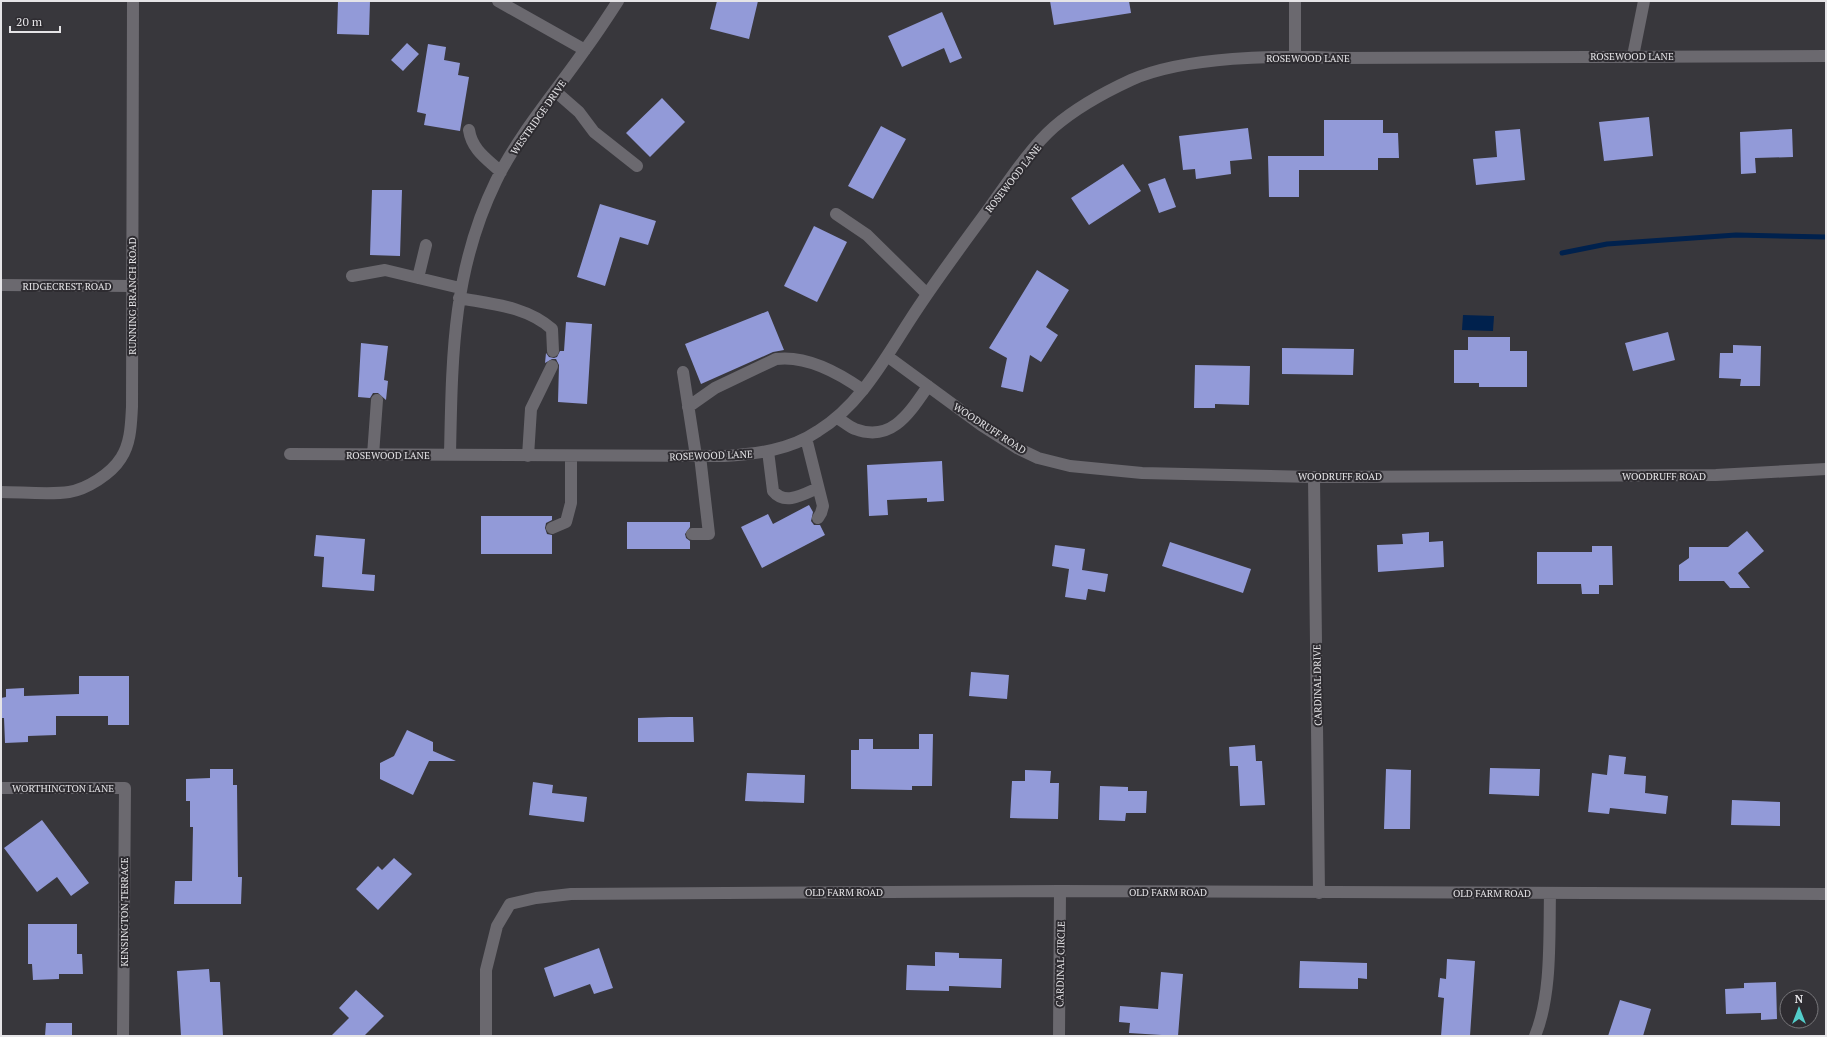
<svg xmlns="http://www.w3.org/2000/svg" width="1827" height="1037" font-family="'PT Serif',serif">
<rect width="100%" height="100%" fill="#38373c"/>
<path fill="#00214d" d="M1463,315l31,1 -1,15 -31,-1z"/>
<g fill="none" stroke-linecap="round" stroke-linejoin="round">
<path stroke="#00214d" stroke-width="5" d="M1562,253l45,-9 129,-9 90,2"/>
</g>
<path fill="#929ad8" d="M338,1h32l-1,34 -32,-1z
M717,1h41l-9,38 -39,-10z
M1050,1h79l2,12 -77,12z
M942,12l20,46 -12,5 -6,-15 -42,19 -14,-31z
M407,43l12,11 -16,17 -12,-11z
M428,44l18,3 -2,13 16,3 -2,12 11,2 -9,54 -36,-6 2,-11 -9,-2z
M662,98l23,24 -35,35 -24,-24z
M1649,117l4,39 -49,5 -5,-39z
M1324,120h59v13h15l1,25h-21v12h-79v27h-30l-1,-41h56z
M881,126l25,13 -33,60 -25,-13z
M1248,128l4,31 -22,2 1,13 -35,5 -1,-10 -12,1 -4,-34z
M1520,129l5,51 -49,5 -3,-26 24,-2 -2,-26z
M1792,129l1,28 -38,1 1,15 -15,1 -1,-42z
M1123,164l18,27 -52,34 -18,-27z
M1165,178l11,29 -17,6 -11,-29z
M372,190h30l-2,66 -30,-1z
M600,204l56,17 -8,24 -28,-8 -15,49 -28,-9z
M814,226l33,16 -30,60 -33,-16z
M1037,270l32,20 -23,37 12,8 -17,27 -11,-7 -7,37 -22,-5 6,-29 -18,-10z
M768,311l16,39 -11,2 -72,32 -16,-40z
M566,322l26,2 -5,80 -29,-2 1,-37 -3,-6h-4l-7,4 1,-10 3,4 5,1 3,-1 3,-6h4z
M1668,332l7,28 -42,11 -8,-28z
M1468,337h42v14h17v36h-48v-4h-25v-33h14z
M361,343l27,3 -4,34 4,1 -2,19 -8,-7h-5l-3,5 -12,-1z
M1733,345l28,1 -1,40h-20l1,-7 -22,-1 1,-25h13z
M1282,348l72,1 -1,26 -71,-1z
M1195,365l55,1 -1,39 -34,-1v4h-21z
M942,461l2,40 -17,1v-4l-40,2 1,15 -19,1 -2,-51z
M809,505l4,7 -2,9 3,4h6l5,10 -63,33 -21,-41 27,-13 5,10z
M481,516h71v4l-6,3 -1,5 2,6 5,1v19h-71z
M627,522h63v5l-5,7 1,4 4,3v8h-63z
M1747,531l17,20 -26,22 12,15h-20l-6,-7h-45v-16l10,-7v-11h39z
M1429,532v10l14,-1 1,26 -66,5 -1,-27 26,-1 -1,-10z
M316,535l49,4 -3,35 13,1 -1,16 -52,-4 2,-30 -10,-1z
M1170,542l81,27 -8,24 -81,-27z
M1055,545l30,4 -3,21 26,4 -3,18 -17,-3 -2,11 -21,-3 4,-28 -17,-3z
M1592,546h20l1,39h-14v9h-17l-1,-10h-44v-32h55z
M971,672l38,3 -2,24 -38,-3z
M79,676h50v49h-21v-9h-52v19l-28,1v6l-23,1 -1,-25h-3v-20l5,-1v-8l18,-1v8l55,-2z
M669,717h24l1,25h-56v-24z
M407,730l26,12v9l23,10h-27l-16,34 -33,-16v-16l14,-7z
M919,734h14l-1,52h-20v4l-61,-1v-39h8v-11h14v10h46z
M1255,745l1,16h6l3,44 -25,1 -2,-40h-8l-1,-19z
M1609,755l17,2 -2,17 22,2 -1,17 23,3 -2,18 -56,-6 -1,6 -21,-2 4,-39 15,2z
M1490,768l50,1 -1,27 -50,-2z
M210,769h23v16h4l1,92h4l-1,27h-67l1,-23h17l1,-54h-3v-26h-4v-22l24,-1z
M1386,769l25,1 -1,59h-26z
M1025,770l26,1 -1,12h9l-1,36 -48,-1 2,-37h13z
M747,773l58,2 -1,28 -59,-2z
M533,782l20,3 -1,8 35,4 -3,25 -55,-7z
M1100,786l28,1v4h19l-1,22h-20l-1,8 -26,-1z
M1732,800l48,2v24l-49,-1z
M42,820l47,63 -18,13 -14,-19 -20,15 -33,-44z
M394,858l18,16 -34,36 -22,-21 22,-23 4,4z
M28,924h49v30h5l1,20h-24v5l-26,1 -1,-16h-4z
M599,948l14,40 -19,6 -4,-10 -36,13 -10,-29z
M935,952l24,1v5l43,1 -1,29 -52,-2v5l-43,-1 1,-25 28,1z
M1447,959l28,2 -5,75h-29l3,-38 -6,-1 2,-19 6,1z
M1300,961l67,2v16l-9,-1v11l-59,-1z
M209,969l1,13h10l3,54h-42l-4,-65z
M1161,972l22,2 -5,62 -49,-3 1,-10 -11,-1 1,-16 38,3z
M1776,982l1,37 -16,1v-7l-35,1 -1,-25 19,-1v-5z
M356,990l28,26 -20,20h-33l18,-18 -10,-10z
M1620,1000l31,9 -8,27h-35z
M46,1023h26v13h-27z"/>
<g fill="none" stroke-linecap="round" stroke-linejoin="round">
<path stroke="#6b696f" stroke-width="12" d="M498,1l87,49
M1295,1v55
M1633,56l11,-55
M555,91l24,21 15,20 43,34
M469,130c3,20 18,29 32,42
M836,214l31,21 60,59
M352,276l33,-6 75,18
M418,278l8,-33
M1,285l131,1
M459,298c32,6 67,8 93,31l1,22
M887,356l94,69 36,23 21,10 32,8 72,7 172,4 402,-2 110,-6
M683,372l13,84
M688,407l27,-19 61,-29c31,-4 63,14 87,31
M837,418c6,3 12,9 18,11 37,14 55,-17 73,-43
M806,438l17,68 -2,7 -3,5
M768,451l5,40c12,15 31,3 45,-3
M290,454l434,2c33,-2 66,-6 94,-25 42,-26 66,-71 92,-111 25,-39 53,-76 80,-113 18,-25 41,-60 64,-80 22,-19 51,-35 77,-47 54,-24 148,-25 207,-22l488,-2
M373,455l4,-55
M450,455c2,-97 2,-184 46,-274 23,-47 58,-87 88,-130 12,-16 23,-33 34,-50
M528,456l3,-47 21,-43
M1314,477l5,416
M1,492c19,0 50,3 68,0 18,-3 42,-18 52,-34 10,-15 10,-35 11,-51l1,-406
M552,528l14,-6 5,-19v-47
M692,534h17l-9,-78
M1,788h124l-2,248
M486,1036v-66l11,-44 13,-22 26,-6 35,-4 489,-3 766,3
M1059,1036l1,-145
M1535,1036c17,-41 14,-99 15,-143"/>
</g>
<g text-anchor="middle" stroke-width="4" stroke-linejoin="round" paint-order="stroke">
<g font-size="10" fill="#e5e4e7" stroke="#2e2c31">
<text x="1632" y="60">ROSEWOOD LANE</text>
<text x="1308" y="62">ROSEWOOD LANE</text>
<text transform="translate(538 117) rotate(-55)" y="4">WESTRIDGE DRIVE</text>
<text transform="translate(1013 178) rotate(-52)" y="4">ROSEWOOD LANE</text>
<text x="67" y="290">RIDGECREST ROAD</text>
<text transform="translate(132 296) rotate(-90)" y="4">RUNNING BRANCH ROAD</text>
<text transform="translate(990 428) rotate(33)" y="4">WOODRUFF ROAD</text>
<text x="388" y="459">ROSEWOOD LANE</text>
<text transform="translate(711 455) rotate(-2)" y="4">ROSEWOOD LANE</text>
<text x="1340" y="480">WOODRUFF ROAD</text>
<text x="1664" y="480">WOODRUFF ROAD</text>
<text transform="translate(1317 685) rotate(-91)" y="4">CARDINAL DRIVE</text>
<text x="63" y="792">WORTHINGTON LANE</text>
<text x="844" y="896">OLD FARM ROAD</text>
<text x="1168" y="896">OLD FARM ROAD</text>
<text x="1492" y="897">OLD FARM ROAD</text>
<text transform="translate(124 912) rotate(-90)" y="4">KENSINGTON TERRACE</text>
<text transform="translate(1060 964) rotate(-89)" y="4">CARDINAL CIRCLE</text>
</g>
</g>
<rect width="1827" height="1037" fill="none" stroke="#e5e4e7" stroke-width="4"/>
<g transform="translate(1799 1009)"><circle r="19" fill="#2e2c31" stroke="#77767a"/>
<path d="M0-3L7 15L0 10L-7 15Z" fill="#53cdca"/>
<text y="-6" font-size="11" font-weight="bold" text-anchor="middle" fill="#e5e4e7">N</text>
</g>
<path d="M10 26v6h50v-6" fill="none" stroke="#e5e4e7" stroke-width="2"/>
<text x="16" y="26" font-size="12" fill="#e5e4e7" stroke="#2e2c31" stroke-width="3" paint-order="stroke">20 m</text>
</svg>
